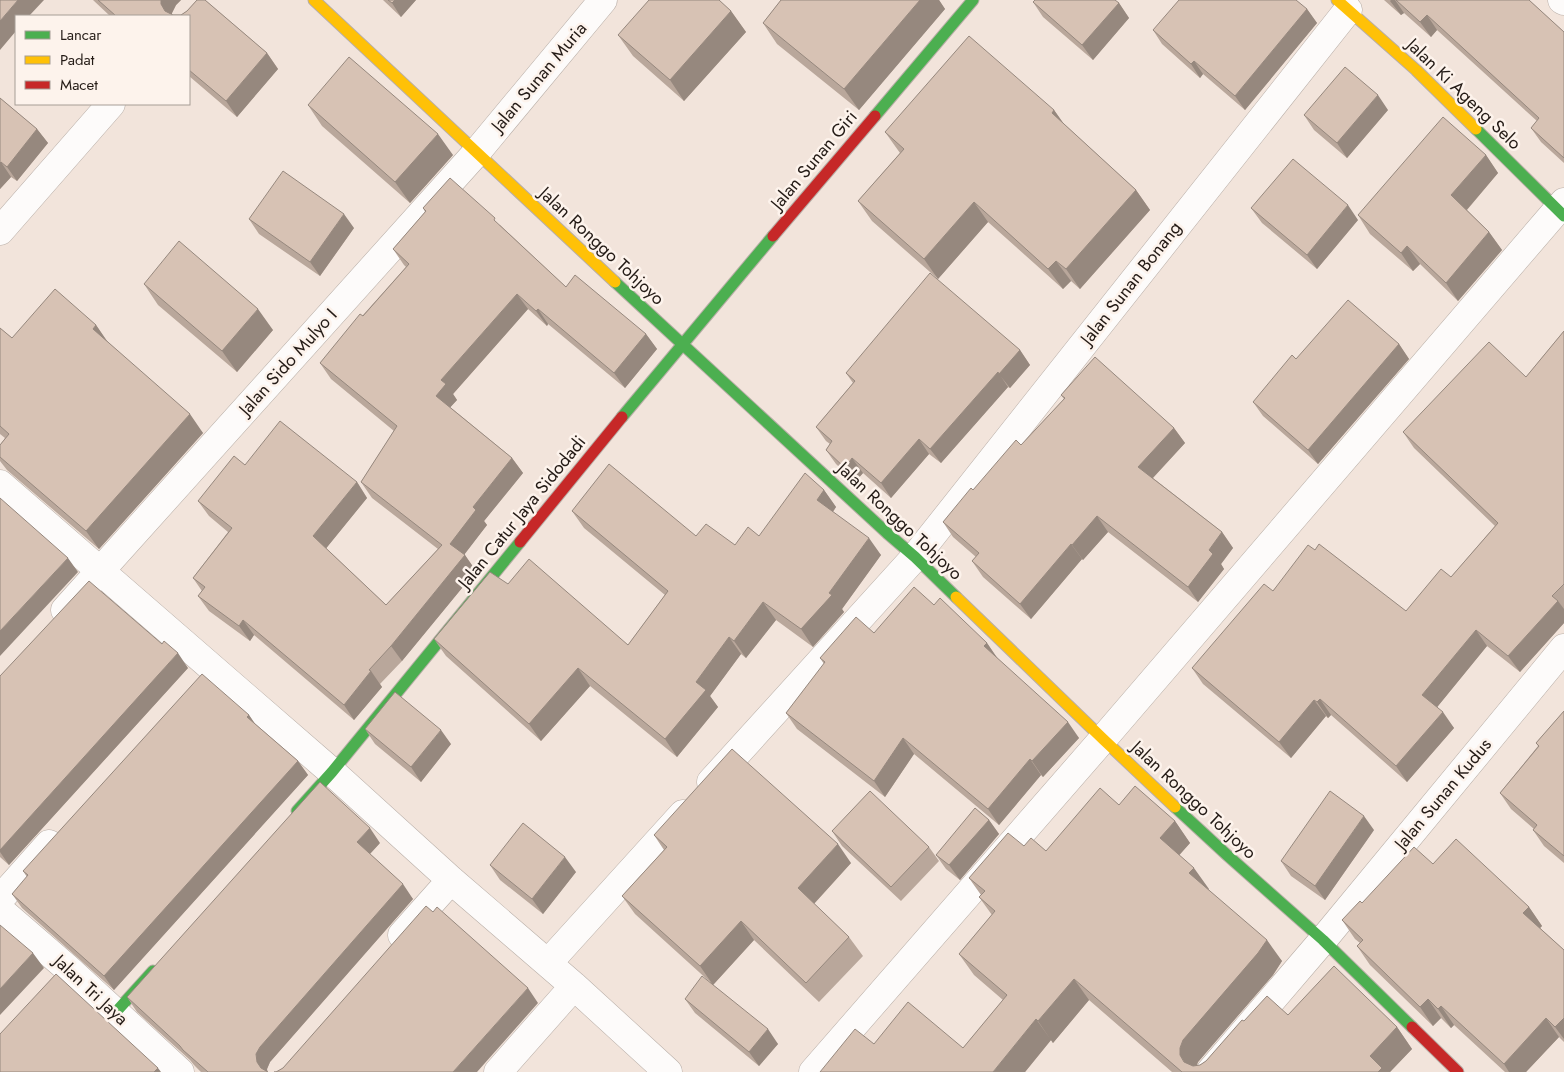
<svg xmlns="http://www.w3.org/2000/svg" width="1564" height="1072" font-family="Jost,sans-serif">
<rect width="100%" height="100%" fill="#f2e4db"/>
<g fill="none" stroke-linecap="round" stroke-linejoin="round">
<defs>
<path id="street" d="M1562,0l2,1
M0,231l111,-127
M0,484l332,288 119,108 123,106 94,86
M65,610l411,-457 127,-153
M711,782l204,-225 433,-547
M0,899l49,-55
M0,910l66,57 114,105
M402,935l49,-55
M548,963l135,-149
M498,1072l76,-86
M813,1072l290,-333 461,-537
M1210,1072l113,-132 241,-292"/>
<path id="fast" d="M875,116l98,-116
M1476,129l88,87
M615,282l272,251 28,24 41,40
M622,417l151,-181
M1175,807l52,48 96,85 89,87
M297,811l35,-39 188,-230
M115,1013l38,-42"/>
<path id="slow" d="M314,0l301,282
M1337,0l79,70 60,59
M956,597l147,142 72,68"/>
<path id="jam" d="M773,236l102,-120
M520,542l102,-125
M1412,1027l46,45"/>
</defs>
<use href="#street" stroke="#b8aea7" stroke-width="29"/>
<use href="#fast" stroke="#b8aea7" stroke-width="13"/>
<use href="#slow" stroke="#b8aea7" stroke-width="13"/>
<use href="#jam" stroke="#b8aea7" stroke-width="13"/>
<use href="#street" stroke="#fdfbfa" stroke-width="28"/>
<use href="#fast" stroke="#4caf50" stroke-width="11"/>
<use href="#slow" stroke="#ffc107" stroke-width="11"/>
<use href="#jam" stroke="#c62828" stroke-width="11"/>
</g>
<path fill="#b9a79b" d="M93,0h88l-5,5 -4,8v2h9l6,-4 10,-11h8l62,53 11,16 -41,48 -48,-41v-60h-79z
M383,0h33l-15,17z
M781,0h158l6,9 -86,101 -82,-66 -14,-21z
M1384,0h145l35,32v131l-23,-21 -10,-14 6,-7 -100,-91 -6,7 -27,-24 -3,2z
M1033,2l86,1 10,15 -36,42 -50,-43z
M1307,9l10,14 -72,87 -42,-36 -3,4 -38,-34 -9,-14z
M731,11l15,21 -62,69 -51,-45 -15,-21z
M0,98l37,31 11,14 -31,38 -6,-4 -11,12z
M308,105l145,50 -43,48 -88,-77z
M1054,110l10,14 72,66 14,20 -70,79 -9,-8 -8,8 -75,-67 -50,57 -66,-58 -14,-20 42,-48 -15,-21z
M1388,110l-41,48 -33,-28 -10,-15z
M1486,155l12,18 -31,37 22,22 13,18 -44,51 -38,-37 -7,7 -43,-37 -12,-19z
M423,208l77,17 66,62 80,47 11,15 -32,39 -77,-64 -1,2 -19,-17 -75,85 4,6 -7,7 62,51 11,15 -39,48 3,4 -23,29 12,17 -74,90 -22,23 2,3 -28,33 -100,-85 -4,6 -41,-30 -11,-15 4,-5 -9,-13 35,-46 -19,-16 -11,-15 47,-36 112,17 10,16 -41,50 60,57 52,-56 -66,-51 -11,-16 33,-51 -63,-52 -11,-16 86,-96 -2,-2 -11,-16 32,-37z
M1251,208l107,12 -41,49 -55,-46z
M249,219l105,9 -34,48 -61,-42z
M144,284l129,46 -36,42 -79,-67z
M96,325l11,16 96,92 -104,116 -92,-79 -7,-9v-16l5,-7 -5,-4v-106l12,10z
M1564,331v292l-44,49 -33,-26 -50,61 17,21 -47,54 -76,-67 -3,3 -2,-2 -35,42 -88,-74 -11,-16 123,-118 91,61 45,-34 44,-51 -81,-78 -11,-16 123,-55z
M1399,344l10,15 -91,105 -55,-48 -10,-14z
M1020,350l10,15 -20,23 -2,-1 -67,76 -12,-9 -38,44 -28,-25 -8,9 -19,-18 -10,-14 4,-6 -4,-3 -10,-14 37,-44 -7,-10z
M1061,395l113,33 11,15 -32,35 69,54 11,16 -12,16 3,5 -26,33 -90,-70 -25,28 -1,-1 -51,60 -48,-42 -11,-16 4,-4 -23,-20 -10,-15 30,-32 48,-45 43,-46z
M824,490l12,17 -3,5 48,43 -39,54 2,3 -31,35 -37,-27 -30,38 -5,-4 -31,42 8,11 -41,50 -87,-71 -49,55 -95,-85 -12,-17 74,-55 120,61 37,-50 -81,-67 -12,-17 163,34 24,-9z
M934,605l53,38 10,15 82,80 -36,39 -2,-2 -42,50 -85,-71 -29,43 -88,-68 -11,-16 38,-49 -4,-6z
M188,668l-179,197 -9,-8v-181z
M1564,711v152l-20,-17 -11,-16 1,-1 -23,-20 -11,-16 38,-47 -2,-3z
M249,715l7,10 42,36 10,14 -194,215 -92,-82 -10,-14 15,-17 -4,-6z
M365,729l86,15 -30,38 -46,-38z
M1119,805l56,16 15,22 -11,12 30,35 73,71 -9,14 -75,87 -2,4 4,-1 6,-4 38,-40 44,-6 109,12 15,22 -22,23h-218l-83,-72 -36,43 -2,-3 -26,32 -151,-28 89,4 40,-48 -29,-25 -15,-21 33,-39 -13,-18 2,-2 -12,-17 55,-32 22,5z
M989,820l10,14 -39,46 -14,-11 -10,-14z
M1374,830l-49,70 -34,-24 -10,-15z
M832,831l97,16 10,14 -38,40 -59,-55z
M654,835l197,28 -37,41 35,33 14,19 -44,46 -65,-62 -41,45 65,59 -19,22 -64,-53 -10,-14 25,-17 -75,-68 -13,-18 42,-46z
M380,843l-10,11 43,45 -143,163 -3,7 1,3h-67l-7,-7 -4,-5 -53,-48 -10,-15z
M1433,864l96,43 13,19 -2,2 24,22v92l-5,-5 -33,35h-21l-51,-47 -3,3 -10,-10 -8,8 -63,-61 -13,-19 3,-3 -5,-4 -13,-19 20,-17z
M490,865l86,7 -33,42 -43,-34z"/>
<path fill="#96887e" d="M18,0h26l-15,16h-13v15l-16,19v-29z
M161,0h20l-5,5 -4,8v3h-4l-7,-12z
M395,0h21l-15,17 -9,-14z
M920,0h19l6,9 -86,101 -15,-21z
M1391,0h4l9,13 -3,2 -11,-14z
M1119,3l10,15 -36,42 -11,-15z
M1307,9l10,14 -72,87 -10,-14z
M731,11l15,21 -62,69 -14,-21z
M1427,15l10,15 -6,7 -11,-15z
M267,53l11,16 -41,48 -11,-16z
M1194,61l9,13 -3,4 -9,-14z
M1378,95l10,15 -41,48 -10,-15z
M1054,110l14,20 -16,-17z
M37,129l11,14 -31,38 -10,-14z
M438,134l15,21 -43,48 -15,-21z
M1486,155l12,18 -34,40 -13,-18z
M1,162l10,15 -11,12v-26z
M1136,190l14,20 -70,79 -14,-20z
M974,202l14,20 -50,57 -14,-20z
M1348,205l10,15 -41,49 -10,-14z
M344,214l10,14 -34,48 -10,-14z
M1489,232l13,18 -44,51 -12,-18z
M1407,246l13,18 -7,7 -12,-18z
M1056,261l15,20 -8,8 -15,-20z
M517,294l11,15 -75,85 4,6 -10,11 -11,-15 5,-16z
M258,309l15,21 -36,42 -15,-21z
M538,309l10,15 -1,2 -11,-15z
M96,325l13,19 -16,-15z
M646,334l11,15 -32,39 -11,-15z
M1399,344l10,15 -91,105 -10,-14z
M1020,350l10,15 -20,23 -11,-14z
M998,372l10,15 -67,76 -11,-14z
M190,414l13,19 -104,116 -13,-18z
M1174,428l11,15 -36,39 -11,-15z
M919,439l10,15 -38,44 -10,-15z
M512,458l11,15 -39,48 3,4 -26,34 -11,-15 23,-37z
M852,458l11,15 -8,9 -10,-14z
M357,482l10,16 -43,53 -11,-15z
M824,490l12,17 -7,10 -12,-17z
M1097,516l11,16 -25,28 -11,-15z
M1222,532l11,16 -12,16 3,5 -26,33 -10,-15 21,-37z
M869,538l12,17 -39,54 2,3 -31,35 -12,-18 28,-36z
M1071,544l11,15 -51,60 -11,-15z
M465,555l11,16 -74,90 -11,-15z
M68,558l10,14 -78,84v-25z
M1558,601l6,8v14l-44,49 -12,-16z
M763,602l13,18 -30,38 -12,-17z
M243,620l11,15 -4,6 -11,-15z
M1476,630l11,16 -53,65 -12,-16z
M729,637l12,17 -31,42 8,11 -41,50 -12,-18 31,-57z
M987,643l11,16 -14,-13z
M178,653l10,15 -179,197 -9,-13v-2z
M578,668l12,18 -49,55 -12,-17z
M371,671l11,16 -28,33 -10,-15z
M1320,699l11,16 -3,3 -11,-16z
M1314,700l12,16 -35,42 -12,-16z
M1443,712l11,16 -47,54 -11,-16z
M249,715l10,15 -12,-13z
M1068,722l11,16 -36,39 -11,-16z
M441,730l10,14 -30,38 -10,-15z
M903,738l11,16 -29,43 -11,-16z
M1030,759l11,16 -42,50 -11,-16z
M298,761l10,14 -194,215 -10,-14z
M1364,816l10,14 -49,70 -10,-14z
M989,820l10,14 -39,46 -11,-15z
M1175,821l15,22 -15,17 -15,-22z
M370,828l10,15 -13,14 -10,-15z
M838,844l13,19 -40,44 -13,-19z
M565,857l11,15 -33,42 -11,-15z
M1194,868l15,21 -5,5 -15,-21z
M403,884l10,15 -143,163 -3,7v3h-4l-6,-10 -1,-8 4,-7z
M1529,907l13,19 -6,6 -13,-19z
M741,921l13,19 -41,45 -13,-19z
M1267,940l15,21 -9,14 -75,87 -3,8 -4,2 -11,-17v-7l3,-8z
M33,953l11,15 -44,47v-26z
M1074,979l15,21 -36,43 -15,-22z
M528,988l10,15 -61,69h-24z
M1428,999l13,19 -8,8 -13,-19z
M1441,1006l13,19 -3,3 -13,-19z
M1546,1018l13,19 -33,35h-17l-5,-8z
M1564,1018v21l-9,-12z
M1036,1019l15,21 -26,32h-32z
M1397,1027l15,22 -22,23h-12l-8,-16z
M768,1029l10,15 -19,22 -10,-14z
M158,1068l3,4h-7z"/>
<path fill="#d7c2b4" stroke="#96887e" d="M0,0h18l-18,21z
M98,0h63v4l4,7 8,4h8l6,-4 10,-11h8l62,53 -41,48 -37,-31v-54h-73z
M388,0h7l-3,3z
M649,0h70l12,11 -61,69 -52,-45z
M781,0h139l-76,89 -81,-66z
M1035,0h80l4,3 -37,42 -49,-43z
M1179,0h117l11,9 -72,87 -41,-35 -3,3 -38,-34z
M1396,0h133l35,32v126l-33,-30 8,-10 -112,-103 -7,7z
M969,36l85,74 -2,3 84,77 -70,79 -10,-8 -8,8 -74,-67 -50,57 -66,-58 46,-52 -19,-17z
M349,57l89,77 -43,48 -87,-77z
M1345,67l33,28 -41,48 -33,-28z
M0,98l37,31 -30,38 -6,-5 -1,1z
M1443,117l43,38 -35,40 38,37 -43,51 -39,-37 -6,7 -43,-38z
M1293,159l55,46 -41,50 -56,-47z
M283,171l61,43 -34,48 -61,-43z
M450,178l45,40 -1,2 72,67 9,-12 71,59 -32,39 -76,-64 -2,2 -19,-17 -76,86 5,4 -10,12 76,62 -39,49 3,3 -26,34 15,11 -74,91 -22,24 2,1 -27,34 -101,-85 -4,6 -41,-30 7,-9 -12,-9 39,-50 -34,-27 36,-45 11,9 35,-44 77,61 -44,54 73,69 56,-60 -81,-63 36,-56 -77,-63 40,-49 3,2 46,-52 -16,-15 33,-38 -3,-3z
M179,241l79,68 -36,42 -78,-67z
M930,273l90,77 -21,24 -1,-2 -68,77 -11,-10 -38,44 -29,-25 -7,10 -19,-18 6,-9 -16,-14 39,-46 -9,-8z
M55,289l41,36 -3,4 97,85 -104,117 -86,-74v-12l9,-11 -9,-8v-98l12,10z
M1348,300l51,44 -91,106 -55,-48 39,-47 4,4z
M1564,331v253l-12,12 6,5 -50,55 -32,-26 -54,65 21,17 -47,54 -76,-67 -3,3 -3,-2 -35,42 -87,-74 72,-84 9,7 35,-46 7,5 4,-6 87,67 35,-42 10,8 47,-54 -95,-91 86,-90 37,35z
M1095,357l79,71 -36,39 84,65 -13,18 4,4 -25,33 -91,-71 -25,29 -1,-1 -51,60 -48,-43 7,-8 -36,-31 28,-34 2,2 43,-50 5,5 44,-47 -4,-3z
M609,464l87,72 10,-12 29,21 13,-18 11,9 46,-63 19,17 -7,10 52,38 -40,55 3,2 -31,34 -38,-27 -29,39 -5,-4 -33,45 10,8 -41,49 -87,-71 -49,56 -95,-85 56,-67 18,12 21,-25 99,86 40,-54 -96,-80z
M0,498l68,60 -68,73z
M89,581l73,63 2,-3 14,12 -178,197v-174z
M914,587l20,18 6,-7 47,45 -3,3 84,76 -36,39 -2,-2 -42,50 -85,-71 -29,43 -88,-68 39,-51 -5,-4 36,-41 18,16z
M202,674l47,41 -2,2 51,44 -194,215 -92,-82 16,-19 -5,-4z
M395,692l46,38 -30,37 -46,-38z
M1564,711v145l-31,-26 4,-5 -37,-32 39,-47 -3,-3z
M732,749l106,95 -40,44 51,49 -43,46 -65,-62 -41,45 -78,-70 45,-49 -13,-12z
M320,782l50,46 -13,14 46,42 -143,163 -4,7 1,8 4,6 7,4h-60l-25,-22 -3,-4 -53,-49z
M1135,786l40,35 -15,17 34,30 -5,5 78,67 -9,13 -75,87 -3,8v7l4,7 9,4 7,-1 6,-4 36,-41 2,1 23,-25 21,19 46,-49 63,61 -27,29 12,12 -4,4h-196l-108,-93 -36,42 -2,-2 -43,53h-173l35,-43 19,15 34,-42 55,46 44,-53 -48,-41 36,-43 -16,-14 6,-6 -16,-13 39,-45 16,13 7,-8 15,13 54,-63 19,17z
M870,791l59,56 -38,40 -59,-56z
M1330,791l34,25 -49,70 -34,-25z
M975,808l14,12 -40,45 -13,-10z
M523,823l42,34 -33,42 -42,-34z
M1456,839l73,68 -6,6 41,37v68l-9,9 -9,-9 -42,46 -63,-58 -3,3 -10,-10 -8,8 -63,-61 6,-6 -21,-20 18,-19 2,2 52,-56 19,17z
M426,906l7,6 4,-5 91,81 -75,84h-179h2l7,-4z
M0,925l33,28 -33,36z
M56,974l102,94 -4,4h-154v-38z
M702,976l66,53 -19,23 -64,-53z"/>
<g text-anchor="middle" stroke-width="5" stroke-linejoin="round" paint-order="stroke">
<g font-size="18" fill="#241b16" stroke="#fdf3ec">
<text transform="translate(539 77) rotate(-50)" y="6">Jalan Sunan Muria</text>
<text transform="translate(1464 94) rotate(44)" y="6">Jalan Ki Ageng Selo</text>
<text transform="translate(814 160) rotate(-50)" y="6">Jalan Sunan Giri</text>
<text transform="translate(602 246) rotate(43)" y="6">Jalan Ronggo Tohjoyo</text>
<text transform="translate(1131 283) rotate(-52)" y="6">Jalan Sunan Bonang</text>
<text transform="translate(288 362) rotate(-48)" y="6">Jalan Sido Mulyo I</text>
<text transform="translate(522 512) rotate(-51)" y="6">Jalan Catur Jaya Sidodadi</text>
<text transform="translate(900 521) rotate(43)" y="6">Jalan Ronggo Tohjoyo</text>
<text transform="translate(1443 794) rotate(-50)" y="6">Jalan Sunan Kudus</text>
<text transform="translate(1194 800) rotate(43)" y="6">Jalan Ronggo Tohjoyo</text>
<text transform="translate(91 990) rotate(43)" y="6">Jalan Tri Jaya</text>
</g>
</g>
<rect x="15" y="15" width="175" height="90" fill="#fdf3ec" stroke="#a69d96"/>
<rect x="25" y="31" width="25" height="8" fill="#4caf50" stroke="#a69d96"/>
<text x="60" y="40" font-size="15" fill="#241b16">Lancar</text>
<rect x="25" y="56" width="25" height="8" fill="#ffc107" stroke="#a69d96"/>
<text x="60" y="65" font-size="15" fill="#241b16">Padat</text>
<rect x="25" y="81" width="25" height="8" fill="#c62828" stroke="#a69d96"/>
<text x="60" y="90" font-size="15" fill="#241b16">Macet</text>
</svg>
